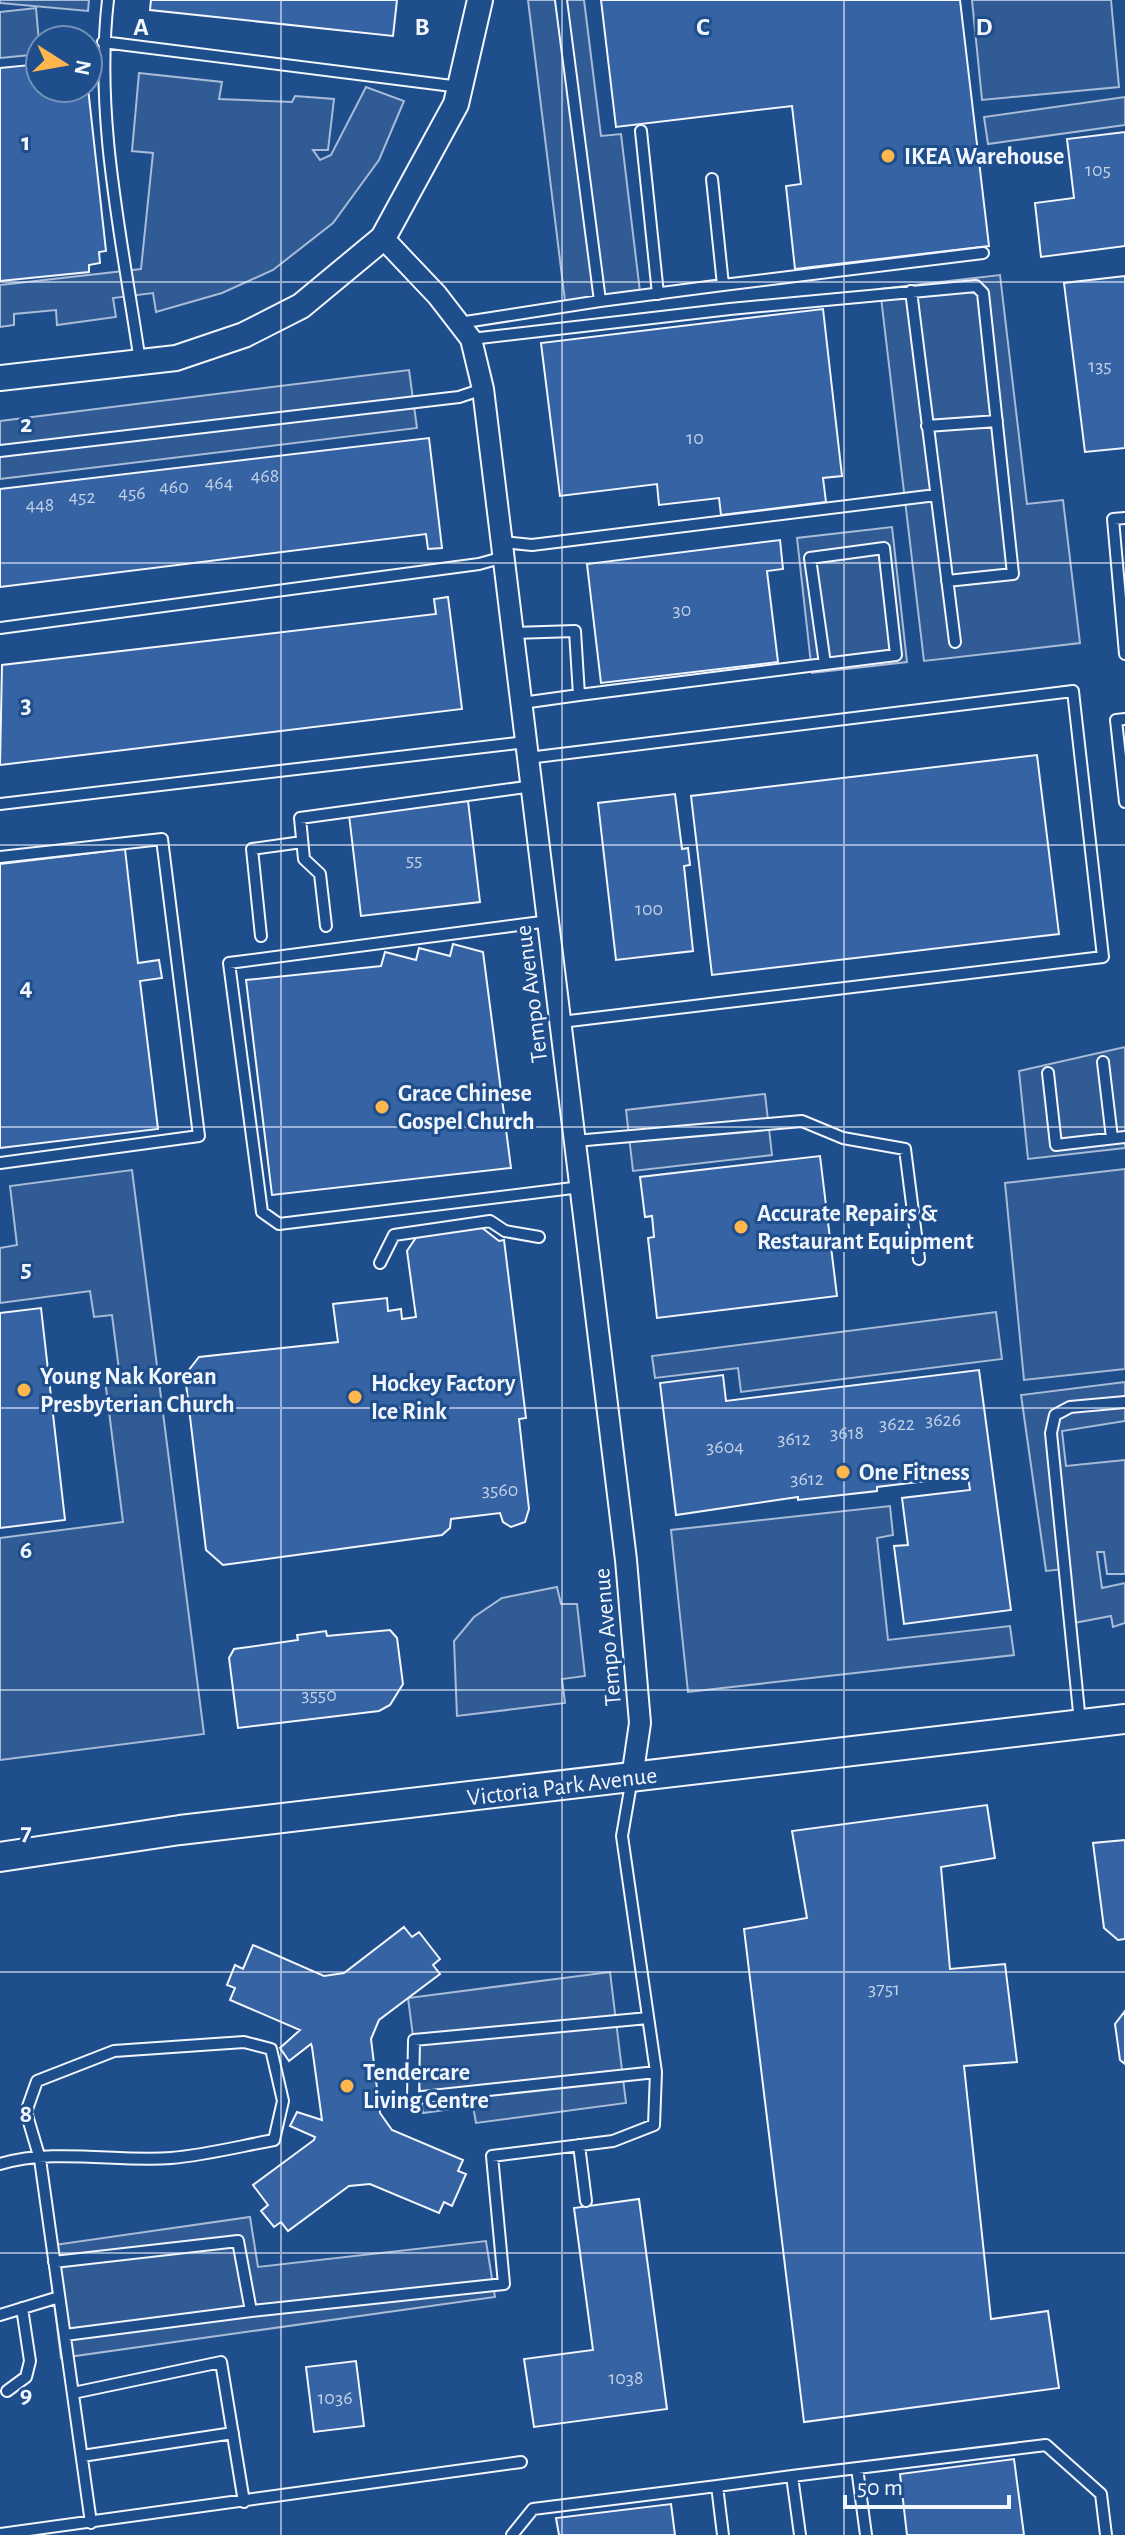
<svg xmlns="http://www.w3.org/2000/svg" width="1125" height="2535" font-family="'Alegreya Sans',sans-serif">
<rect width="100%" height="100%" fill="#1f4e8c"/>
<path fill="#305b95" stroke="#a8bbd7" stroke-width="2" d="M0,0h89l-1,11 -88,-8z
M528,0h56l17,136 20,-2 19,158 -75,9z
M972,0h139l8,87 -137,13z
M36,8l4,46 -40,4v-46z
M139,73l83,9 -3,17 73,3 3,-6 39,3 -6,51h-15l7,10 11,-5 35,-68 38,14 -25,59 -46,63 -60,47 -51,23 -66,19 -3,-19 -40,5 3,19 -59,8 -1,-15 -42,4v11l-14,2v-42l141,-16 12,-116 -21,-2z
M1125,97v28l-137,19 -4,-27z
M1000,275l27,229 36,-4 17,143 -156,18 -44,-372z
M409,370l8,58 -417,51v-58z
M892,527l15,135 -95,11 -15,-135z
M1125,1047v101l-97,11 -9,-88z
M765,1094l7,61 -139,16 -7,-61z
M1125,1169v200l-101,11 -19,-197z
M132,1170l72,564 -204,26v-222l123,-16 -19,-150 15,-2 -7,-55 -18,2 -4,-26 -90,12v-55l17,-3 -7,-59z
M996,1312l6,47 -261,33 -3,-24 -83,10 -3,-22z
M1125,1382v39l-63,10 4,35 59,-6v114h-18l-3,-22h-7l5,36 23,-5v40l-12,4 -2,-11 -37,7 -10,-54 -18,2 -25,-176z
M890,1506l3,29 -16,3 11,102 122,-14 4,29 -326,37 -17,-162z
M557,1587l4,17h16l8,72 -23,3 3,24 -108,13 -3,-75 20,-24 28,-19z
M610,1972l16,131 -150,20 -3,-17 -50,7 -15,-115z
M250,2217l8,50 228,-26 9,56 -434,61 -14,-112z"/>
<path fill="#3563a3" stroke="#f2f6ff" stroke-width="2" d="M151,0h246l-4,36 -243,-26z
M601,0h359l29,246 -194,23 -9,-83 15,-2 -9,-78 -176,21z
M40,64v24h48l18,163 -7,1 1,11 -11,2v7l-89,9v-213z
M1125,132v114l-84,11 -6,-54 39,-5 -7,-59z
M1125,276v172l-40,4 -21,-169z
M823,309l19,167 -19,2 3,24 -105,13 -2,-17 -60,7 -2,-21 -97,12 -19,-153z
M429,438l13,110 -14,1 -2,-15 -426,53v-98z
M780,540l3,29 -16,2 11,91 -177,21 -14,-119z
M448,597l14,112 -462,56 2,-100 434,-51 -2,-15z
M1037,755l22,179 -347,41 -21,-179z
M675,794l7,55 6,-1 2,17 -6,1 9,85 -77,9 -18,-157z
M468,801l12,101 -119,14 -12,-101z
M125,849l13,114 21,-3 3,18 -22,3 18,148 -158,19v-284z
M453,944l30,8 28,216 -239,27 -26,-215 135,-14 4,-14 31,8 3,-12 31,8z
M820,1156l17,140 -180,22 -9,-80 6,-1 -2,-21 -7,1 -5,-40z
M481,1227l18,14 5,-1 22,178 -7,1 10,90 -4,13 -14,5 -8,-5 -3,-9 -49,6 -1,9 -8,7 -219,30 -17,-15 -21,-175 14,-18 139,-15 -5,-38 54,-6 1,13 13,-2 1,10 14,-2 -9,-66 10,-15z
M41,1308l24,212 -65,8v-215z
M979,1370l32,240 -107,14 -10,-78 14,-1 -6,-47 68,-8 -2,-14 -91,11v4l-79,9v-3l-122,18 -16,-132 63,-8 3,26z
M390,1630l7,8 6,46 -13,21 -11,6 -141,17 -9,-70 5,-9 64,-9 -1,-5 8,-1 21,-3 1,5z
M987,1805l8,53 -54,9 9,102 55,-5 12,98 -53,4 27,253 57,-8 11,77 -255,34 -60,-493 63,-11 -15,-87z
M1125,1840v99l-7,1 -14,-12 -11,-85z
M404,1927l8,10 7,-5 21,27 -7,6 7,9 -61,46 -8,19 9,74 12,17 71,30 -5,11 8,3 -14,32 -8,-4 -5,11 -69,-29 -21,2 -61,45 -7,-9 -7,5 -13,-16 7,-6 -15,-20 61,-45 1,-3 -25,-11 7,-14 25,8 -10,-73 -1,-3 -22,17 -9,-13 20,-18 -70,-30 5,-12 -8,-3 8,-20 8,4 10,-24 71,31 20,-3z
M1125,2011v53l-5,-4 -5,-36z
M639,2199l28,210 -133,18 -10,-68 69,-9 -19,-142z
M356,2361l8,65 -50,6 -8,-65z
M1014,2459l10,76h-117l-7,-61z
M671,2504l4,31h-116l-3,-17z"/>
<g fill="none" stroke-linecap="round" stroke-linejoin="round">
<defs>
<path id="service" d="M108,0c-14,119 15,244 32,362
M103,42l357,45
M641,131l17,163
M723,285l260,-32
M911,291l44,351
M600,301l123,-16 -11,-106
M459,323l141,-22 -39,-301
M471,339l259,-30 246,-23 7,7 30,281 -66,7
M927,426l70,-5
M0,451l459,-54 24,-8
M1125,518l-12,1 12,135
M502,542l30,3 404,-50
M0,628l479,-64 25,-7
M513,633l62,-2 4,64 -57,8
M579,695l317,-40 -12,-107 -74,10 15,106
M1125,719l-9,1 9,82
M528,758l545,-67 30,266 -542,65
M0,804l526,-62
M0,857l162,-18 37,297 -199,27
M549,921l-320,42 33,249 17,12 302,-37
M326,926l-6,-52 -16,-15 -4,-41 233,-32
M261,936l-9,-87 50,-7
M1103,1062l9,76
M1048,1073l8,72 69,-8
M575,1141l227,-20 41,17 62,11 14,110
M380,1263l14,-28 96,-14 15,10 34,6
M1080,1722l-29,-289 4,-18 15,-8 55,-5
M632,1778l-10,58 34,236 -243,26 1,-58 234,-22
M579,2145l7,56
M0,2164c54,-16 116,-2 171,-6 35,-3 70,-12 103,-18l9,-39 -12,-52 -27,-7 -130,9 -77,30 -11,31 14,47 51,364
M54,2262l184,-21 13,70
M0,2315l59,-18
M65,2335l186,-24 253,-27 -12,-128 121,-15 41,-16 2,-53
M7,2391l19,-14 4,-16 -8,-53
M73,2393l148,-31 23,140
M82,2456l151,-23
M857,2468l9,67
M0,2534l521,-72
M512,2535l21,-26 184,-23
M723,2535l-6,-49 75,-10
M800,2535l-8,-59 254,-31 55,49 5,41"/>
<path id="minor" d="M383,238l54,57 34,44 12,50 143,1171 14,163 -8,55"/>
<path id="tertiary" d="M0,378l176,-20 68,-23 57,-29 82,-68 73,-134 24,-104"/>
<path id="secondary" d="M0,1857l180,-27 945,-111"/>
</defs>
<use href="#service" stroke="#f2f6ff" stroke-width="14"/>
<use href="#minor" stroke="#f2f6ff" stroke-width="24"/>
<use href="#tertiary" stroke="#f2f6ff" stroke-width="28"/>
<use href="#secondary" stroke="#f2f6ff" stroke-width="32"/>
<use href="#service" stroke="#1f4e8c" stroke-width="10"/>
<use href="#minor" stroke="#1f4e8c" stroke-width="20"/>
<use href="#tertiary" stroke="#1f4e8c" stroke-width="24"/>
<use href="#secondary" stroke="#1f4e8c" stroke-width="28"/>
</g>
<path fill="none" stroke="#f2f6ff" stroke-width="2" stroke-opacity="0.55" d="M281,0v2535M562,0v2535M844,0v2535M0,282h1125M0,563h1125M0,845h1125M0,1127h1125M0,1408h1125M0,1690h1125M0,1972h1125M0,2253h1125"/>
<g fill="#ffb74d" stroke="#1f4e8c" stroke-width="3">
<circle cx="888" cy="156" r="8"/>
<circle cx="382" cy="1107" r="8"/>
<circle cx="741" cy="1227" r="8"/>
<circle cx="24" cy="1390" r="8"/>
<circle cx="355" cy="1397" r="8"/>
<circle cx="843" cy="1472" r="8"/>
<circle cx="347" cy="2086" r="8"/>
</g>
<g text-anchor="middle" stroke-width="6" stroke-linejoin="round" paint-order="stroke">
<g font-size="20" fill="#c3d1e8">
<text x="1098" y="176">105</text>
<text x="1100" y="372">135</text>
<text x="695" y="444">10</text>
<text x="265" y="482">468</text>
<text x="219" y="489">464</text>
<text x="174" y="493">460</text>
<text x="132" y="499">456</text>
<text x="82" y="503">452</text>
<text x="40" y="511">448</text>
<text x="682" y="616">30</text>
<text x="414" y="866">55</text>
<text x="649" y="915">100</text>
<text x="943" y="1426">3626</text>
<text x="897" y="1430">3622</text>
<text x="847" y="1439">3618</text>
<text x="794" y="1445">3612</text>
<text x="725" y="1453">3604</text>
<text x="807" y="1485">3612</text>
<text x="500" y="1496">3560</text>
<text x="319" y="1701">3550</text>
<text x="884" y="1995">3751</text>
<text x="626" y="2384">1038</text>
<text x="335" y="2404">1036</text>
</g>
<g font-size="24" font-weight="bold" fill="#f2f6ff" stroke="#1f4e8c" text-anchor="start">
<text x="904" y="164">IKEA Warehouse</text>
<text x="398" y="1101">Grace Chinese<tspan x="398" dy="28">Gospel Church</tspan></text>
<text x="757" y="1221">Accurate Repairs &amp;<tspan x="757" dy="28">Restaurant Equipment</tspan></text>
<text x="40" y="1384">Young Nak Korean<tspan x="40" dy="28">Presbyterian Church</tspan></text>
<text x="371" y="1391">Hockey Factory<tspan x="371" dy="28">Ice Rink</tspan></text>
<text x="859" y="1480">One Fitness</text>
<text x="363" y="2080">Tendercare<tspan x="363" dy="28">Living Centre</tspan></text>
</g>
<g font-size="24" fill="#f2f6ff" stroke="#1f4e8c">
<text transform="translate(531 994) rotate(-97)" y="8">Tempo Avenue</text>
<text transform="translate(607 1637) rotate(-95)" y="8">Tempo Avenue</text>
<text transform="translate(562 1786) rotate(-7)" y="8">Victoria Park Avenue</text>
</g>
</g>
<g font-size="26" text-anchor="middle" font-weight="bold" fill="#f2f6ff" stroke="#1f4e8c" stroke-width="6" stroke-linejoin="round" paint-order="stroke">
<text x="141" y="35">A</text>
<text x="422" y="35">B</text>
<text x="703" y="35">C</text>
<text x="984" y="35">D</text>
<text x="26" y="150">1</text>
<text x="26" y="432">2</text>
<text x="26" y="713">3</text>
<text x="26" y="995">4</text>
<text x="26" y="1277">5</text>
<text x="26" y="1558">6</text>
<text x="26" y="1840">7</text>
<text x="26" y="2122">8</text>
<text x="26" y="2403">9</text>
</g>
<g transform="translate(64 64) rotate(101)"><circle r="38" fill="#1f4e8c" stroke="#7391ba" stroke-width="2"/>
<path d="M0-6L14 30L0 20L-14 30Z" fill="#ffb74d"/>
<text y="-12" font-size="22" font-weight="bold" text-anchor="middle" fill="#f2f6ff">N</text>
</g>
<path d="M845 2495v12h164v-12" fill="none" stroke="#f2f6ff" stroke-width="4"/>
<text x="857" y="2495" font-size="24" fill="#f2f6ff" stroke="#1f4e8c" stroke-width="6" paint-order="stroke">50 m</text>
</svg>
